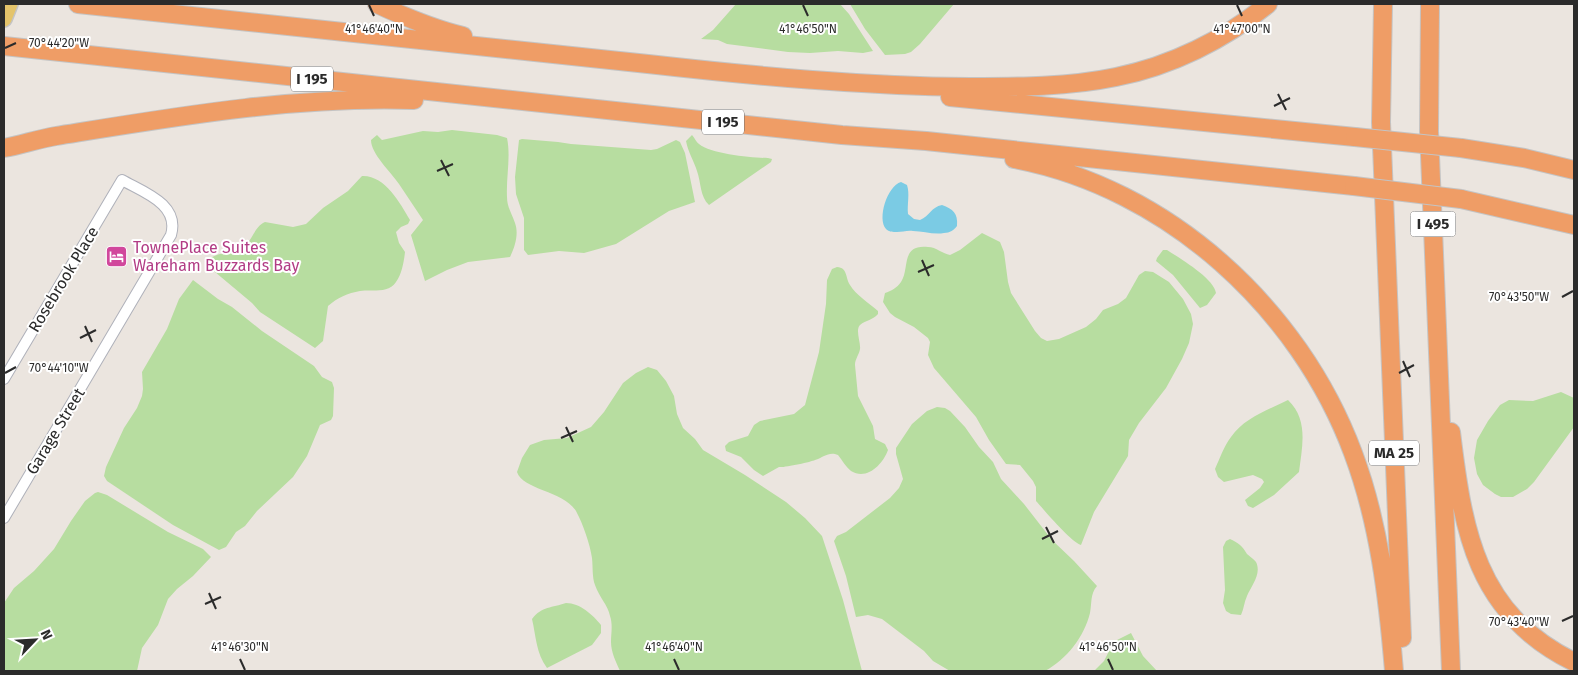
<svg xmlns="http://www.w3.org/2000/svg" width="1578" height="675" font-family="'Fira Sans',sans-serif">
<rect width="100%" height="100%" fill="#ebe5df"/>
<path fill="#b7dda0" d="M736,4h104l9,10 24,37 -10,2 -25,-2 -28,2 -22,-1 -61,-8 -9,-4 -17,-1 12,-9z
M850,4h104l-34,40 -9,8 -6,2 -20,1 -20,-26z
M452,130l45,5 10,3c4,19 -1,39 0,59 0,10 5,17 8,26 4,11 0,24 -5,34l-42,5 -21,8 -22,11 -14,-46 12,-15c-8,-12 -16,-24 -24,-36 -8,-12 -28,-30 -28,-44l6,-5 5,5 41,-9 15,1z
M692,135c3,3 4,7 7,9 12,10 54,14 69,14l4,1 -1,3 -62,43c-9,-8 -8,-23 -12,-34 -3,-10 -9,-19 -11,-30z
M522,139l36,3 13,2 80,6 6,-1 19,-9 4,2 5,11 10,49 -26,9 -53,33 -32,9 -25,-2 -31,4 -4,-5v-32l-8,-24 -1,-17 4,-37z
M362,176c23,-1 38,27 48,44l-2,4 -7,3 -5,5 3,11 6,9c-1,9 -3,22 -9,30 -8,12 -24,7 -36,9 -12,2 -23,7 -32,15l-5,35 -8,7 -55,-36 -8,-9 -37,-31 -7,-4 -1,-4 2,-5c11,-8 26,-5 36,-14 9,-7 9,-18 20,-23l28,5 13,-3 17,-16 25,-17z
M982,233l18,9 4,10 4,30 3,11 24,38 6,7 6,3 12,-2 27,-12 10,-8 7,-9 15,-6 8,-6 13,-23 6,-4 8,1 16,10 14,17 8,15 2,10 -4,19 -7,16 -16,29 -27,35 -10,17 -1,16 -34,56 -13,33c-11,-4 -36,-34 -45,-44v-14l-3,-6 -13,-16 -14,-1 -17,-24 -13,-23 -42,-49 -6,-13 2,-13 -2,-4 -14,-11 -19,-10 -5,-4 -7,-11 2,-9c6,-2 12,-5 16,-11 9,-13 -1,-38 27,-35 8,0 15,7 22,8l10,-5z
M1163,250h4c12,8 47,28 49,43l-9,12 -7,3 -27,-33 -17,-14 1,-3z
M837,267c11,1 8,10 13,18 6,10 19,18 28,26v3c-5,6 -12,6 -18,11 -5,5 1,18 0,24 -1,6 -5,10 -5,16l3,31 15,30 2,13 10,5 3,6c-5,14 -21,31 -37,21 -5,-4 -9,-11 -13,-16 -9,-4 -14,2 -23,5 -4,2 -32,8 -36,7l-16,9 -9,-6 -13,-13 -15,-6 -1,-5 4,-4 19,-6 6,-11 6,-4 34,-7 11,-9 14,-53 7,-48 1,-24 5,-11z
M193,280l25,19 14,8 30,24 52,35 8,11 10,5 2,6 -1,28 -2,4 -11,5 -13,31 -14,21 -36,34 -12,15 -9,6 -10,15 -7,3 -46,-25 -66,-44 -3,-5 2,-9 18,-39 13,-20 5,-12 1,-7 -1,-17 25,-43 12,-30z
M648,367l9,3 9,11 8,15 3,18 6,14 12,11 8,11 42,25 41,27 19,16 17,18 21,64 19,71h-242c-4,-9 -9,-19 -9,-29 0,-9 2,-17 -1,-26 -2,-11 -11,-19 -15,-31 -3,-8 -2,-18 -3,-27 -2,-14 -9,-34 -16,-47 -12,-20 -53,-21 -59,-39l5,-14 8,-13 14,-5 23,-2 24,-11 13,-15 19,-29 13,-10z
M1561,392l13,6v29l-40,55 -7,7 -14,8h-12l-6,-3 -12,-9 -6,-11 -3,-16 3,-18 11,-19 12,-16 9,-5 24,1z
M1288,400c21,20 14,47 11,72l-25,23 -21,13 -5,-2 -3,-6 15,-12 4,-6 -2,-3 -9,-4 -29,7 -6,-5 -3,-8c5,-11 9,-23 16,-32 13,-19 37,-27 57,-37z
M937,407l8,1 5,3 15,16 14,20 14,15 8,17 23,25 28,36 22,21 23,25c-7,8 -5,17 -7,27 -6,24 -23,46 -45,58h-95l-17,-10 -9,-10 -42,-32 -14,-4 -12,2 -10,-41 -12,-35 3,-5 9,-4 44,-34 9,-10 4,-9 -7,-25v-6l16,-24 15,-13z
M98,492l9,3 61,37 35,17 8,8 -18,19 -16,13 -9,10 -10,26 -16,23 -5,23h-131l-2,-1v-67l10,-15 20,-17 20,-22 17,-28 14,-20 10,-8z
M1230,539c9,4 12,7 17,15 3,3 7,5 9,8 6,12 -5,24 -9,34 -3,6 -3,13 -6,19l-10,-1 -5,-3 -3,-8 2,-13 -2,-43 3,-6z
M566,603c14,0 27,12 35,22v8l-9,12 -45,23c-11,-15 -11,-32 -15,-49 10,-13 20,-11 34,-16z
M1131,633l12,23 14,15h-63l10,-10 6,-12 7,-9z"/>
<path fill="#7bcbe4" d="M901,182l6,3c3,9 0,19 1,29l6,5 6,1c10,-4 11,-13 22,-15 11,4 16,8 15,21 -3,4 -7,7 -13,7 -10,2 -21,-2 -31,-2 -5,-1 -11,1 -16,1 -4,0 -8,0 -11,-3 -9,-10 1,-43 15,-47z"/>
<g fill="none" stroke-linecap="round" stroke-linejoin="round">
<defs>
<path id="street" d="M4,379l118,-199c21,12 58,24 49,55l-167,283"/>
<path id="primary" d="M4,19l6,-15"/>
<path id="highway" d="M78,4c190,20 380,40 570,60 107,12 214,22 322,23 48,0 98,0 146,-10 55,-11 108,-37 152,-73
M377,4c28,13 56,25 86,32
M1383,4l-2,118 21,516
M1430,4l-1,127 22,540
M4,46l838,89 84,6 428,45
M950,97l405,40
M4,148c17,-3 34,-9 52,-12 118,-19 238,-40 358,-36
M1461,148l63,10 50,12
M1014,159c154,29 285,149 339,294 26,69 35,145 41,218
M1461,199l113,26
M1451,432c12,99 25,182 123,230"/>
</defs>
<use href="#street" stroke="#afb1ba" stroke-width="12"/>
<use href="#primary" stroke="#c4c4c4" stroke-width="18"/>
<use href="#highway" stroke="#c4c4c4" stroke-width="20"/>
<use href="#street" stroke="#fff" stroke-width="10"/>
<use href="#primary" stroke="#e4c46b" stroke-width="15"/>
<use href="#highway" stroke="#ef9d66" stroke-width="18"/>
<defs>
<path id="highway-bridge" d="M1355,137l106,11
M1354,186l107,13"/>
</defs>
<use href="#highway-bridge" stroke="#c4c4c4" stroke-width="20" stroke-linecap="butt"/>
<use href="#highway-bridge" stroke="#ef9d66" stroke-width="18"/>
</g>
<path fill="none" stroke="#2b2b2b" stroke-width="2" d="M369,5l5,11M803,5l5,11M1237,5l5,11M5,48l11,-5M1278,94l8,16M1274,106l16,-8M441,160l8,16M437,171l16,-7M922,260l7,16M918,272l16,-7M1562,297l11,-6M85,326l7,16M80,338l16,-8M1403,361l7,16M5,373l11,-6M1399,373l15,-8M566,427l7,15M561,438l16,-7M1046,527l8,16M1042,539l16,-8M209,593l7,16M205,604l16,-7M1562,621l11,-5M240,659l5,11M674,659l5,11M1108,659l5,11"/>
<defs>
<symbol id="hotel-square" viewBox="-11 -11 22 22"><rect x="-9" y="-9" width="18" height="18" rx="4" fill="#d1479c" stroke="#fff"/><path d="M-6-4.5h1.5V1H6V5H4.5V3h-9V5H-6ZM-4 0a1.8 1.8 0 1 1 3.6 0ZM.5 0V-2.5h3Q6-2.5 6 0Z" fill="#fff"/></symbol>
</defs>
<g fill-rule="evenodd">
<use href="#hotel-square" x="104" y="244" width="25" height="25"/>
</g>
<g text-anchor="middle" stroke-width="4" stroke-linejoin="round" paint-order="stroke">
<g fill="#fff" stroke="#6b6b6b" stroke-width="1">
<rect x="291" y="66.5" width="42" height="25" rx="4"/>
<rect x="702" y="109.5" width="42" height="25" rx="4"/>
<rect x="1410.5" y="211.5" width="45" height="25" rx="4"/>
<rect x="1369" y="440.5" width="50" height="25" rx="4"/>
</g>
<g font-size="15" font-weight="bold" fill="#2b2b2b">
<text x="312" y="84">I 195</text>
<text x="723" y="127">I 195</text>
<text x="1433" y="229">I 495</text>
<text x="1394" y="458">MA 25</text>
</g>
<g font-size="16" fill="#b23c85" stroke="#fff" text-anchor="start">
<text x="133" y="253">TownePlace Suites<tspan x="133" dy="18">Wareham Buzzards Bay</tspan></text>
</g>
<g font-size="16" fill="#2b2b2b" stroke="#fff">
<text transform="translate(63 279) rotate(-59)" y="6">Rosebrook Place</text>
<text transform="translate(55 431) rotate(-59)" y="6">Garage Street</text>
</g>
</g>
<g font-size="12" text-anchor="middle" fill="#2b2b2b" stroke="#fff" stroke-width="4" stroke-linejoin="round" paint-order="stroke">
<text x="374" y="33">41°46'40"N</text>
<text x="808" y="33">41°46'50"N</text>
<text x="1242" y="33">41°47'00"N</text>
<text x="59" y="47">70°44'20"W</text>
<text x="1519" y="301">70°43'50"W</text>
<text x="59" y="372">70°44'10"W</text>
<text x="1519" y="626">70°43'40"W</text>
<text x="240" y="651">41°46'30"N</text>
<text x="674" y="651">41°46'40"N</text>
<text x="1108" y="651">41°46'50"N</text>
</g>
<rect width="1578" height="675" fill="none" stroke="#2b2b2b" stroke-width="10"/>
<g transform="translate(35 640) rotate(65)" stroke="#ffffff" stroke-width="4" paint-order="stroke">
<path d="M0-4L9 19L0 12L-9 19Z" fill="#2b2b2b"/>
<text y="-8" font-size="14" font-weight="bold" text-anchor="middle" fill="#2b2b2b">N</text>
</g>
</svg>
